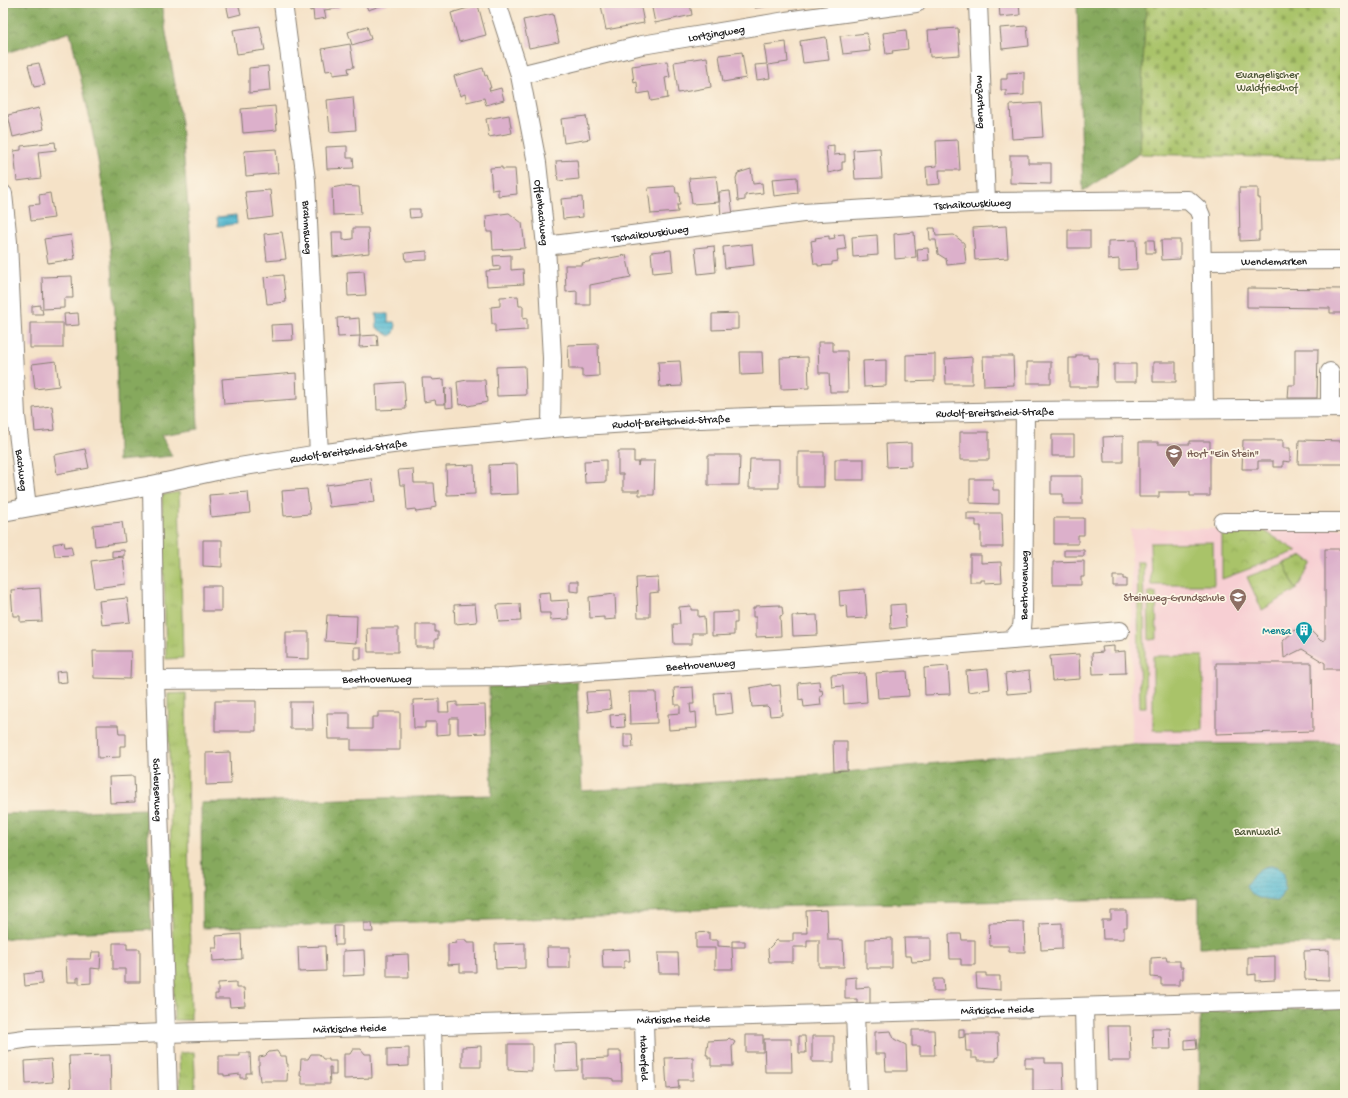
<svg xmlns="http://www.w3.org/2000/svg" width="1348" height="1098" font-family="'Gochi Hand',sans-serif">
<defs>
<pattern id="grass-tufts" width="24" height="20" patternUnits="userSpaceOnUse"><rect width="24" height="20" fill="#a9c369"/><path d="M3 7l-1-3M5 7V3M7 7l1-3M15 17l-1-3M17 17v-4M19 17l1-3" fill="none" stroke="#91a75a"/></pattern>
<pattern id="forest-crowns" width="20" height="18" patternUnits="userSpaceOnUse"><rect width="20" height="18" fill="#86a95d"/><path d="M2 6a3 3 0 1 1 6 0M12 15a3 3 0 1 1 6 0" fill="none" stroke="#6d894c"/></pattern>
<pattern id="cemetery-stones" width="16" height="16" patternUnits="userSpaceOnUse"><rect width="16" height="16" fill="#a9c369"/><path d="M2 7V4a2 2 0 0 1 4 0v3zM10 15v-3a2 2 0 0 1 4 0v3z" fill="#91a75a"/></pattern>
<pattern id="park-crowns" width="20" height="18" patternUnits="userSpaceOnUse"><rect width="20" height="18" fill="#a9c369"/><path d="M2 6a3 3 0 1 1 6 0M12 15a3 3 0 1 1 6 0" fill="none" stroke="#91a75a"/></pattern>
<pattern id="water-rules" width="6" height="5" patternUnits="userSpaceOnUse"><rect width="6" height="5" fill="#53b9d1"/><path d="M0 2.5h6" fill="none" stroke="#489eb3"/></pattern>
</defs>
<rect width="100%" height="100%" fill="#fcf5e5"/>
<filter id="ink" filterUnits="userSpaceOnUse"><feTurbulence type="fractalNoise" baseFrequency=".025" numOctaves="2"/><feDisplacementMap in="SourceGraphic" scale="8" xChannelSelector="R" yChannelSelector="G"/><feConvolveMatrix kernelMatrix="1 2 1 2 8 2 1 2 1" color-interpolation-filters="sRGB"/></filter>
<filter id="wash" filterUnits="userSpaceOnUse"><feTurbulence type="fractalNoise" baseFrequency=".012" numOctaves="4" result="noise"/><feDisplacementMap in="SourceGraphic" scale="16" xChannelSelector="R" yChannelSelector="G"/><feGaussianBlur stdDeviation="0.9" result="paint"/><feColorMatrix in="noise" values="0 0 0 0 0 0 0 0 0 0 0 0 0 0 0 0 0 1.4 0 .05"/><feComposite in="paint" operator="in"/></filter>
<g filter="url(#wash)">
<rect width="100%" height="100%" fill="#f5e2c7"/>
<path fill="#f7cfd3" d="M1345,528v215l-213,1 -1,-215z"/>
<path fill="url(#grass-tufts)" stroke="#627042" d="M179,492l4,166 -17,1 -4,-164z
M1303,556l9,7 -16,27 -12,-27z
M186,693l5,327h-17l-6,-326z
M194,1052l2,43h-16l-1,-42z"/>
<path fill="url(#forest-crowns)" stroke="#51623c" d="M3,3h161l-3,1 19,109 10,118 8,198 -37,6 11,21 -54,5c-1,-65 -1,-131 -6,-197 -6,-79 -24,-155 -42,-232l-67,22z
M1077,3h69l-7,151 -56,37z
M577,681l5,110 213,-14 337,-33 213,-1v200l-146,4v-49l-350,6 -204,8 -15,4 -428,12 -1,-125 291,-8 -3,-108z
M147,809l4,121 -95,3 -53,6v-125z
M1345,1008v87h-145v-83z"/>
<path fill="url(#cemetery-stones)" stroke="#627042" d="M1146,3h199v156l-206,-5z"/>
<path fill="url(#park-crowns)" stroke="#627042" d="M1222,529h39l36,22 -75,28z
M1284,563l12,27 -34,20 -15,-33z"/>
<path fill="#a9c369" stroke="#627042" d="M1213,542l1,43h-63l-1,-42z
M1137,562h6l3,145h-6z
M1148,593h8l1,46 -8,1z
M1153,656h50v74h-50z"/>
<path fill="url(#water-rules)" stroke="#386a76" d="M236,215l1,9 -19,2 -1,-9z
M376,314h12v8h6l2,3 -2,8 -4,3 -13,-8z
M1268,866h9l7,7 1,16 -7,12c-13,0 -26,-3 -32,-14 5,-11 10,-18 22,-21z"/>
<g id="blocks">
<path fill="#dcb0cb" d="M226,3h27v1l-14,3 2,7 -12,3z
M309,3h30l1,5 -16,2 2,8 -12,2 -1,-10 -3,1z
M365,3h24l-21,7z
M612,3h28l4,20 -38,7 -5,-25z
M651,3h39l2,12 -37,8z
M755,3h29v1l-29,4z
M999,3h20l1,12 -20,2z
M478,5l8,30 -27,7 -8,-29z
M553,14l6,28 -30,6 -6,-28z
M260,26l5,24 -28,4 -4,-24z
M367,26l4,13 -19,6 -4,-13z
M1027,26l2,20 -27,3 -2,-21z
M958,28l2,27 -30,2 -2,-27z
M906,30l2,19 -16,2 1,2 -7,1 -3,-21z
M867,33l3,18 -27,3 -3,-18z
M826,37l3,23 -26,3 -3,-22z
M786,42l2,20 -20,3 2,13 -13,2 -2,-15 12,-1 -3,-19z
M350,44l4,23 -6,1 1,5 -16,2v-5l-7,1 -4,-22z
M742,52l4,26 -23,4 -4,-27z
M707,57l4,30 -33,6 -4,-31z
M667,61l3,16 -5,1 3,20 -17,3 -2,-9 -11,2 -1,-12 -3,1 -2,-17z
M39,63l6,22 -11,2 -6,-22z
M268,66l2,25 -21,2v-25z
M483,68l2,8 2,-1 4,13h-2l1,3 11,-3 3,12 -18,5 -2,-7 -17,4 -2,-8 -5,2 -6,-20z
M1024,72v23l-18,1v-6h-5v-11h6v-6z
M353,97l3,33 -26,2 -3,-32z
M1041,103l2,34 -31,2 -2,-34z
M275,106l2,24 -34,3 -2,-24z
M39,108l5,21 -31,8 -5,-22z
M509,115l3,18 -23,4 -3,-18z
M586,116l4,23 -26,4 -3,-24z
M958,140l2,30h-21l1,14 -13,1 -1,-18 11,-1 -1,-25z
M55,142l1,8 -18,2 3,26 -24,3 -3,-30 7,-1v-4z
M834,145v10l11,-1v8h-3v8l-14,3 -2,-27z
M347,146v12h6l1,10 -27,1 -1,-22z
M880,148l2,30 -27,1 -2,-29z
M276,149l2,24 -32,3 -2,-25z
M1010,155h18v8h23v21l-41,-1z
M577,160l2,19 -21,2 -2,-20z
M502,167v2h13l2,25 -19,2v-7l-6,1 -2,-22z
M751,169l2,15 9,-1 1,10 -18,2v5l-7,1 -2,-23 2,-5z
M716,176l3,26 -27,2 -3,-26z
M797,177l1,16 -24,3 -2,-17z
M342,186l17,1 2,27 -28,1 -1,-27z
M675,186l1,7h3l1,12h-3l1,7 -27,2 -3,-26z
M1239,188h19v10h2l1,33h-2v9l-19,1z
M270,190l3,27 -24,3 -4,-28z
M730,191l3,24 -12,1 -2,-24z
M50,193l4,25 -23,3 -2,-16 11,-1 -1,-9z
M582,197l1,20 -20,2 -2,-20z
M409,209h11v8l-10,1z
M509,213l13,10 3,25 -32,2 -1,-18h-5l-1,-16z
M1006,226l2,32 -33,2 -2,-32z
M353,228h15l1,25 -36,4 -1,-25h11v8l10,-1z
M929,228h6l1,8 18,-1 10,8 2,20 -19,2 -1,-6 -8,-5 -2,-14h-6z
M1068,230h22v18h-22z
M282,232l4,27 -19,2 -3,-27z
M914,232l2,25 -21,2 -1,-25z
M844,234l2,15 -9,1 1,11 -6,1v3l-14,1v-2h-4l-3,-23 5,-1 -1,-2 14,-2v3l6,-1 -1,-3z
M71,235l4,24 -27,4 -4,-24z
M877,235l1,20 -25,2 -1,-20z
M1136,240l1,29 -18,1v-11l-11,1v-19z
M1146,240h8l1,13h-9z
M1161,240h19v19l-18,1z
M752,244l2,21 -29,3 -2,-21z
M714,246l2,26 -18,2 -3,-26z
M928,248l1,12 -11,1 -1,-12z
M671,250l2,21 -20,2 -2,-21z
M427,251v9l-21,1 -1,-8z
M511,255v15l12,-1 1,15 -37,2 -1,-15 14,-1v-4l-6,1 -1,-11z
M626,255l5,22 -41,8v20h-13v-14l-11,1 -1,-27h18l-1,-2z
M364,271l2,24 -18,1 -1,-24z
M283,275l3,27 -19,2 -3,-27z
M72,276l1,22h-9v10l-21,1 -1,-32z
M1247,288l98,1v24h-15v-5l-83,-1z
M518,296l1,10h4v13l4,-1v12l-32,2v-8h-3l-1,-17 9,-1v-9z
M40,305v4h2l1,5h-11v-8z
M78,313l1,12 -14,1 -1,-12z
M738,313v16l-26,1v-16z
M349,317v2l10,-1 1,18 -22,1 -1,-19z
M30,323h33v25h-33z
M292,324l1,16 -21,1 -1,-16z
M377,335l1,11 -19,1 1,-11z
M818,342h15v9h14l1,41h-18l-1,-19h-10z
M598,344l1,32 -17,1v-8h-13l-1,-24z
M1295,349h23l-1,49h-29l1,-13h6z
M740,352h22l1,22 -22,1z
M935,354v27l-29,1v-27z
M1076,355h12v3h10l-1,29h-28v-29h7z
M983,356h30l1,29 -30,1z
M808,357l1,31 -28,1 -1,-31z
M972,357v27h-26l-1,-25z
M886,360v26l-22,1 -1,-26z
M56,361l3,25 -24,3 -3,-25z
M680,361l2,25 -22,1 -2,-25z
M1027,362h24v21h-24z
M1153,362h23v20h-23z
M1114,364h22v18h-22z
M525,366l1,29 -29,1 -1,-29z
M296,373l1,26 -73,5 -2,-25z
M422,378h9l1,2 12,-1 1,25h-9l-1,-4 -11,2z
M467,380h18l2,22 -19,4 -2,-2 -7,1 -2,-23z
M404,382l2,27 -29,1 -1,-26z
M452,388l1,19 -7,1 -1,-19z
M52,406l3,24 -20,2 -2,-24z
M960,432h29v28h-29z
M1052,435h22v21h-22z
M1123,436v26h-19l-1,-25z
M1243,440h40v8h7v14l-7,-1v6h-10v-6h-15v8h-16z
M1299,440l46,1v23h-47z
M1190,441h20v55h-20v-4h-31v5h-20v-55h19v2h32z
M911,443v23l-24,1 -1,-23z
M85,449l4,19 -32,6 -3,-19z
M618,451h16v11h4v4l1,-5h16l-1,34h-15v-6l-1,2h-15v-17h-5z
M798,452h26v35h-26z
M708,455h32l-1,30h-31z
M750,459h29v29h-30z
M835,459h29v21h-29z
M606,460v22l-21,1 -1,-22z
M517,464l1,30 -28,1 -1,-30z
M474,465l1,29 -28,1 -1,-29z
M413,469l1,14h20l2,24 -5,1v2l-15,2 -1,-3 -8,1 -2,-25h-5l-2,-15z
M1051,476h31v28h-19v-10h-12z
M372,479l3,23 -46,5 -3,-22z
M970,479h23v11h6v14l-29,-1z
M307,489l3,25 -26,2 -2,-25z
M248,492l2,21 -39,4 -2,-22z
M967,513h35l1,34h-22v-21h-5v-6h-9z
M1054,518h30v17h-6v9h-24z
M122,522l3,20 -30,4 -2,-21z
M203,540h19v27l-19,-1z
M64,542l1,5 6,-1 2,9 -18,1 -2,-12z
M1325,549h19l1,120h-20v-6l-23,-14 -18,9 -1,-17 12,-11h15l11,11 4,-1z
M124,550v6l-12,1v-6z
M1064,550h20v6h-20z
M970,555h11v8l20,-1 1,20 -17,1v-3h-4v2h-11z
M123,557l3,27 -31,4 -4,-27z
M1084,561v16h-3v8h-28v-23z
M1113,576h10v3h3v7h-13z
M658,577l1,15 -9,1v24h-12l-2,-39z
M570,581h9v11l-9,-1z
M203,586h18v25h-18z
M40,588l2,33 -22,1v-6h-7l-2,-26z
M865,589l2,29 -20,1 -1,-14 -6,1 -1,-15z
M550,592l1,9 17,-1 1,19 -19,1v-7h-10l-2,-20z
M615,594l1,25 -12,1v-3l-14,1 -1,-21z
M127,598l3,24 -28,3 -3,-24z
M475,604l2,18 -22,2 -1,-19z
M520,604l1,17 -22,1 -2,-17z
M905,604l1,23 -15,2 -1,-24z
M780,605v2h2l1,8 -3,1 1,20 -25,1v-20h-3v-9h2v-2z
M691,606v4h7v7l6,-1 1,17h-13v11h-18l-1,-20h7l-1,-17z
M737,612v11h-3v12l-22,1v-23z
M327,615l30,1 -1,27 -31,-2z
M817,615l1,20 -25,1 -1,-20z
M416,625h19v7h3v7h-3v8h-19z
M367,628h31v24h-30z
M286,632h23v27l-23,-1z
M1114,646v6l11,-1 1,22 -33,1 -1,-21 11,-1 -1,-5z
M354,647h7v12h-7z
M93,651h38l-1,28 -36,-1z
M1079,654l1,25 -28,2 -2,-25z
M1216,663h96l1,68 -97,3z
M948,666l2,28 -25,1 -1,-27z
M988,669l2,20 -22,3 -2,-21z
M66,671l1,11 -10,1 -1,-11z
M907,671l2,25 -31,2 -2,-25z
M1029,671l2,21 -24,2 -2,-20z
M865,673l2,29 -23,2 -1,-18 -11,1 -1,-12z
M819,681l1,10 2,-1 1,6h-3l1,9 -17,2 -1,-8 -4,1 -1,-17z
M771,684l1,2 8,-1 2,30 -12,1 -1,-8 -2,-2 -15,1 -2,-19z
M693,687l1,17h-4l1,9 5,-1 1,16 -28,2 -1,-16 12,-1v-8h-5l-1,-17z
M609,691l2,18 -23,3 -2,-20z
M629,692h27l1,31 -27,1z
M731,692l2,21 -17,2 -2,-22z
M439,699v13h10l-1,-9 9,-1v4l28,-1 1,28 -28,1v-16h-8v16l-14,1v-13h-11v6h-11l-1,-28z
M215,701h41v30h-41z
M290,702h22l1,27h-23z
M378,712h22v38h-49v-11h-23l-1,-26h23v16h22v-12h6z
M624,714l1,13 -14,1 -1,-13z
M97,725h21l1,9h7v12h-6v11l-22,1z
M624,734h8l1,13h-9z
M833,741h14v29l-13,1z
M230,752l1,32 -25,1v-32z
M134,776l1,26 -25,1 -1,-26z
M827,910l1,30h15l1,27h-25v-27h-12v7h-14v15h-24l-1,-13 9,-9 2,1h14v-8h14l-1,-22z
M1111,911h16v16h-3v12h-21l-1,-19h9z
M1024,922l1,30h-16v-6h-19l-1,-23z
M364,923h8l1,9h-9z
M1062,923v26l-21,1 -1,-26z
M334,926h8v19h-7z
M709,932v8h9v6l14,1v-6h13v6h-13l1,22h-18v-21h-19v-15z
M241,934l1,25 -29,2 -1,-13h5l-1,-12z
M949,934h12l1,6h13v25h-14v-6h-11z
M892,938v30h-26v-29z
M904,938h27v23l-19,1 -1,-6h-6z
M456,940h10l1,3h8l1,29h-16v-8l-12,1v-21l8,-1z
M113,943h14v6h13v33h-15v-13h-12z
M525,943v25l-29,1 -1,-25z
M325,946l1,25 -27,1 -1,-25z
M547,947h23v21h-22z
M629,949l1,12h-6v7h-21l-1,-18z
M364,950l1,25 -22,1v-25z
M1329,950v30l-24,-1 -1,-28z
M92,952h9l-1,17 -9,-1v15l-12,1v-7l-2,1v4h-10l-1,-23h25z
M658,953h20l1,20h-20z
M408,954l1,23h-22v-22z
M1275,956v24l-19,1v-7l-8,1v-18z
M1166,957l1,4h13v6h3v12h-3v6h-19v-7l-10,-1v-19z
M41,972l1,12 -17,2 -1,-12z
M976,973h10v3h14v14l-23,-2z
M856,977v11l14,-1v17h-13v-5h-12v-21z
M933,979h10l1,12h-11z
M236,982v6h8l1,18 -15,1 -1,-8h-14v-5h3v-11z
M1108,1026h22l1,35h-22z
M1152,1028h18l1,21h-18z
M959,1029h5v8l-5,1z
M912,1030h22l1,25h-15v-9h-8z
M891,1031l3,8 12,6 1,26h-21l-1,-17h-10v-22z
M965,1034h33l1,23 -3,1v3h-19v-3h-6v-7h-5z
M746,1035h17v17h-17z
M799,1036h6l1,17h-7z
M812,1036h22v26h-22z
M729,1038l6,4 -3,5 1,19h-22v-8h-3v-3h-2l2,-14 19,-1z
M764,1039h27l1,33h-27z
M1196,1039l1,10 -12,1v-10z
M577,1043l1,27 -23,1 -1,-27z
M508,1044h24v27l-24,-1z
M481,1046v21h-19v-20z
M409,1048v18l-22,1v-18z
M353,1049h8l4,5h6l1,24 -28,1v-25h6z
M277,1051l3,5h6l1,8h1l-1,17h-27l-2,-16h1v-8l6,-1 4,-4z
M608,1051h13l1,30h-9v-2l-4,-1h-27v-19l26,-1z
M240,1053h10l1,20h-5v5h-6v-4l-16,2v-2h-5v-18h21z
M311,1054h8l4,5h6v2h7v14h-5v-8h-2l1,17h-28v-8h-2l1,-17h7z
M110,1055l1,37 -40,2 -2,-38z
M693,1057v23h-15l1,8 -12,1 -2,-31z
M1025,1058h20v5h18l1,28 -31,1v-24h-8z
M51,1059l2,23 -27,2 -1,-23z"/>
</g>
</g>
<g filter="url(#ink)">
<use href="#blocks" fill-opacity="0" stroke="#887f72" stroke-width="1"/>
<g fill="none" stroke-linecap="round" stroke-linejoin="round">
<defs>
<g id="minor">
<path id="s1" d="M283,3l23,177 13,274"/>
<path id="s2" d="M497,3l23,72 17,88 9,83 6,112 -1,70"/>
<path id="s3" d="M978,3l8,199"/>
<path id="s4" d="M520,75l122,-30 144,-24 130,-18"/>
<path id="s5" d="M3,194l5,48 8,174 11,91"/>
<path id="s6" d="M546,246l257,-33 183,-11 202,-2 10,9 3,7 3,192"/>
<path id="s7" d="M1202,261l143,-1"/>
<path d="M1330,372v36"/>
<path id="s8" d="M152,485l3,195 13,415"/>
<path id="s9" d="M3,512l149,-27 69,-15 98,-16 103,-14 129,-12 124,-8 99,-4 251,-5 320,-3"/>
<path d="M1223,522h122"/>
<path d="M1012,640l108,-9"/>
<path id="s10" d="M155,680l354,-3 295,-20 208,-17 10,-12 1,-13 2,-204"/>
<path d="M1084,1007l2,88"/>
<path d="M855,1013l3,82"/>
<path id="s11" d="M644,1021l2,74"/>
<path d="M432,1026l2,69"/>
<path id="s12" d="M3,1042l28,-4 135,-5 1179,-34"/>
</g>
</defs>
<use href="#minor" stroke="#887f72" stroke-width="20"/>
<use href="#minor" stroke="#fff" stroke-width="18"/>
</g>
</g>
<defs>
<symbol id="school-pin" viewBox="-11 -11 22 30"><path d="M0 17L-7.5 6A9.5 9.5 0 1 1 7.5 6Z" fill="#8d6e63" stroke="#fcf5e5"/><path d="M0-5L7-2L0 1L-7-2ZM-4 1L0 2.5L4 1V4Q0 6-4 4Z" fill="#fff"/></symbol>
<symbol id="building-pin" viewBox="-11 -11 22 30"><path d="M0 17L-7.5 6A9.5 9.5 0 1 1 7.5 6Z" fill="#0f9aa8" stroke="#fcf5e5"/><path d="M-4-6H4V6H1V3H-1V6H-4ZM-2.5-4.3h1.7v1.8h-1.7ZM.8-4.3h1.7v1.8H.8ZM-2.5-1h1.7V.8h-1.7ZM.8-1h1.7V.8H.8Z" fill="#fff"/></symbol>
</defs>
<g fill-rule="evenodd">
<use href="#school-pin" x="1164" y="443" width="20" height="27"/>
<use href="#school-pin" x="1228" y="587" width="20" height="27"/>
<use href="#building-pin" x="1294" y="620" width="20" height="27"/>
</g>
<g text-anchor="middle" stroke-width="3.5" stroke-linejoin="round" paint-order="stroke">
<g font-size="11" fill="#1c1c1c" stroke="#fcf5e5">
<text dy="4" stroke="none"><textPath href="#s4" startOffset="201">Lortzingweg</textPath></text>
<text dy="4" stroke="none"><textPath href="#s3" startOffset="99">Mozartweg</textPath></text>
<text dy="4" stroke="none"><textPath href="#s6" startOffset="429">Tschaikowskiweg</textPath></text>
<text dy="4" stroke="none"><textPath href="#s2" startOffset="215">Offenbachweg</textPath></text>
<text dy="4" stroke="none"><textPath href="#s1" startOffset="226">Brahmsweg</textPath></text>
<text dy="4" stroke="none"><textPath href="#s6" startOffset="105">Tschaikowskiweg</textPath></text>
<text dy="4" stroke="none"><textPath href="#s7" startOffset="72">Wendemarken</textPath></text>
<text dy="4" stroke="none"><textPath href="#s9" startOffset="999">Rudolf-Breitscheid-Straße</textPath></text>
<text dy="4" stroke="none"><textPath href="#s9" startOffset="675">Rudolf-Breitscheid-Straße</textPath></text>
<text dy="4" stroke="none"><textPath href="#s9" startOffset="351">Rudolf-Breitscheid-Straße</textPath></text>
<text dy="4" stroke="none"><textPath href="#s5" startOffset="277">Bachweg</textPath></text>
<text dy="4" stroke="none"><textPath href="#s10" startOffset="917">Beethovenweg</textPath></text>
<text dy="4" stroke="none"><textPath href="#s10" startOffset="546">Beethovenweg</textPath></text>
<text dy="4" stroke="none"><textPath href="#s10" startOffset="222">Beethovenweg</textPath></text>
<text dy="4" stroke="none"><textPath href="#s8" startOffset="305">Schleusenweg</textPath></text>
<text dy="4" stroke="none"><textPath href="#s12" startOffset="995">Märkische Heide</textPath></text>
<text dy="4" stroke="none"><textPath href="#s12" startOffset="671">Märkische Heide</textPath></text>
<text dy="4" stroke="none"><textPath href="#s12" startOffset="347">Märkische Heide</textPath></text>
<text dy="4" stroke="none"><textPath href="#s11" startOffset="37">Haberfeld</textPath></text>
</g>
<g font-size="11" fill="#4d5637" stroke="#fcf5e5">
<text x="1267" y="78">Evangelischer<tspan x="1267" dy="13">Waldfriedhof</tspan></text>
<text x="1257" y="835">Bannwald</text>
</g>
<g font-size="11" fill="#785e54" stroke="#fcf5e5" text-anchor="start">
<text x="1187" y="457">Hort "Ein Stein"</text>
<text x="1225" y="601" text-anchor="end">Steinweg-Grundschule</text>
</g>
<g font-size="11" fill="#0d838f" stroke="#fcf5e5" text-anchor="end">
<text x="1291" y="634">Mensa</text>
</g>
</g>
<rect width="1348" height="1098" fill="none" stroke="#fcf5e5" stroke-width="16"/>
</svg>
